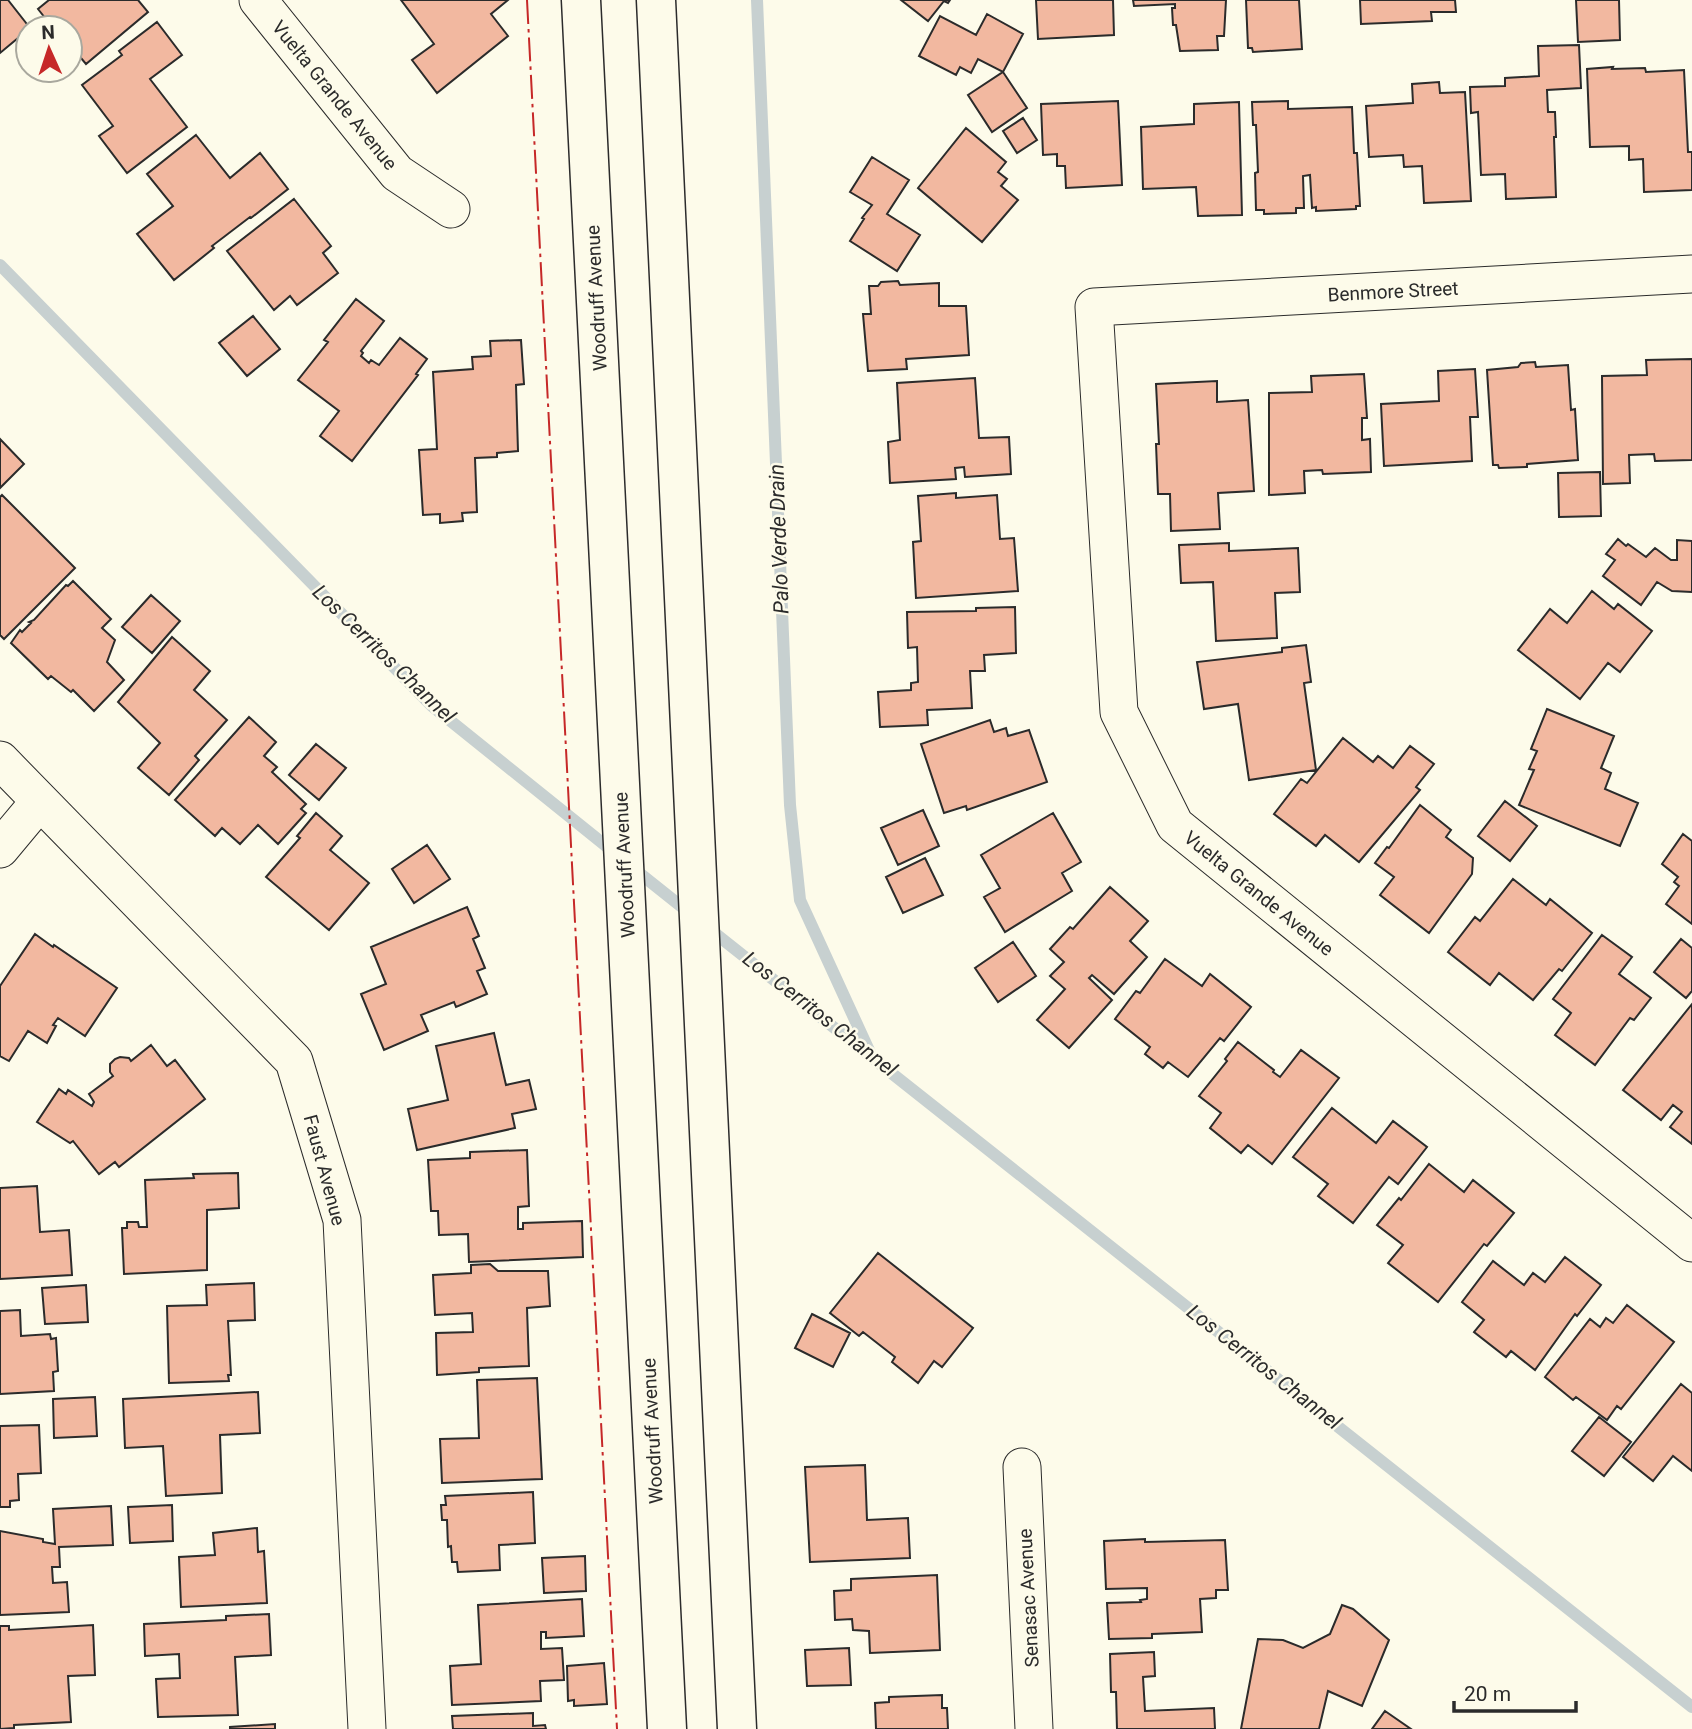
<svg xmlns="http://www.w3.org/2000/svg" width="1692" height="1729" font-family="Roboto,sans-serif">
<rect width="100%" height="100%" fill="#fdfbea"/>
<g fill="none" stroke-linecap="round" stroke-linejoin="round">
<path stroke="#c7d0d0" stroke-width="12" d="M757,0l33,805 10,95 72,157
M0,265l432,441 184,148
M633,868l59,47
M707,927l985,780"/>
</g>
<path fill="#f2b8a0" stroke="#2b2b2b" stroke-width="2" d="M0,0h8l22,28 -30,25z
M49,0h89l10,12 -62,52 -16,-19v-17h-17l-15,-19z
M401,0h107l-17,14 17,22 -71,57 -25,-33 22,-16z
M901,0h49l-2,3 -4,-2 -16,20z
M1036,0h77l1,35 -76,4z
M1133,0h93l-2,36h-7l1,14 -38,1 -4,-26h-3l-1,-17h3v-4l-41,2z
M1246,0h53l3,49 -49,3 -1,-4h-4z
M1360,0h95l1,12h-25l1,9 -71,3z
M1576,0h43l1,40 -42,2z
M987,14l36,20 -20,38 -25,-13 -7,14 -11,-6 -4,8 -37,-19 21,-40 36,19z
M157,22l25,33 -32,24 37,48 -60,46 -28,-37 14,-10 -31,-41 40,-30 -3,-4z
M1579,45l2,43 -34,2 1,22h7l1,25h-2l2,60 -50,2 -1,-25 -24,1 -3,-63 -7,1 -1,-26 35,-1v-8l34,-2 -1,-30z
M1613,67l-1,2 33,-1 1,4 38,-2 4,82h4v38l-48,2 -1,-33 -14,1v-14l-39,1 -3,-78z
M1003,72l24,36 -35,24 -24,-37z
M1439,82l1,11 25,-1 6,109 -47,2 -2,-37 -18,1 -1,-12 -34,2 -3,-51 47,-3 -1,-19z
M1118,101l4,84 -56,3 -1,-22h-8v-12l-14,1 -2,-51z
M1288,101v8l64,-2 2,46h3l3,53h-4v3l-40,2v-4l-4,1 -2,-33 -7,1 1,32h-8v5l-32,1v-4h-8l-1,-37 3,-1 -2,-47h-3l-1,-23z
M1239,102l3,113 -44,1 -2,-29 -53,2 -2,-62 53,-3v-20z
M1023,118l14,22 -20,13 -14,-22z
M966,128l40,34 -8,10 9,7 -6,7 17,14 -36,42 -64,-54z
M196,135l34,43 30,-25 28,36 -37,29 -1,-1 -38,29 2,2 -40,32 -37,-46 36,-28 -26,-32z
M872,157l37,23 -22,34 33,21 -23,36 -47,-30 14,-22 -2,-1 10,-13 -22,-13z
M294,199l37,47 -8,7 15,20 -41,32 -7,-9 -16,14 -47,-59z
M898,281l2,4 39,-2v23h27l3,49 -63,4 1,10 -39,2 -5,-57h8l-2,-28h9l3,-4z
M356,299l28,22 -23,30 2,2 -2,3 8,7 2,-3 8,5 21,-27 27,21 -11,15 2,1 -66,86 -32,-25 19,-25 -41,-31 30,-38 -4,-2z
M253,316l27,33 -33,27 -28,-33z
M521,340l3,44 -8,1 2,66 -21,2v4l-22,1 2,54 -15,1 1,8 -23,2v-9l-17,1 -4,-65 18,-1 -4,-77 40,-3 -1,-12 19,-1 -1,-15z
M1692,359v101l-37,1 -1,-7 -25,1 1,28 -27,1 -1,-108 45,-1 -1,-15z
M1535,362l1,5 32,-2 3,45 4,-1 3,51 -51,4v3l-28,1 -1,-3h-5l-6,-95 31,-3 3,-4z
M1475,369l3,48h-8l2,44 -88,5 -3,-62 58,-3 -1,-30z
M1364,374l3,44h-5v22l8,-1 1,33 -48,2 -1,-4 -18,1 1,22 -36,2v-102l43,-1 -1,-16z
M975,378l4,60 30,-1 2,37 -46,3 -1,-10 -9,1 1,11 -66,4 -2,-41 12,-2 -3,-57z
M1217,381v21l31,-2 6,91 -36,2 2,36 -49,2 -1,-37h-12l-2,-50h3l-3,-60z
M0,439l24,25 -24,24z
M1600,472l1,44 -42,1 -1,-44z
M956,493v5l41,-3 3,44 14,-1 4,53 -102,7 -3,-56 8,-1 -3,-45z
M2,495l73,73 -71,71 -4,-4v-138z
M1618,539l8,7 2,-2 18,13 9,-9 16,12h6v-20l15,1v51l-20,-1 -15,-9 -16,23 -38,-29 12,-16 -9,-6z
M1229,543v8l69,-3 2,44 -25,1 2,45 -61,3 -3,-59 -32,1 -2,-38z
M73,581l38,38 -9,9 13,12 -8,22 17,18 -30,31 -21,-21 -2,2 -20,-16 -3,3 -37,-36 9,-13 2,2 9,-9 -2,-1 5,-2 32,-35 2,1z
M1592,591l22,18 4,-5 34,27 -32,41 -12,-9 -28,36 -62,-49 32,-41 17,14z
M151,595l29,26 -28,32 -30,-26z
M1015,607l1,46 -32,2 1,16h-15l2,37 -45,2 1,15 -48,2 -2,-35 33,-2v-7l7,-1 -1,-35 -9,1 -1,-36 69,-1v-3z
M172,637l38,34 -16,19 33,30 -32,36 4,4 -30,35 -31,-27 22,-25 -42,-41z
M1306,645l5,37 -7,1 12,87 -67,10 -11,-76 -34,5 -7,-47 85,-10v-4z
M1547,709l67,27 -13,32 10,5 -6,16 33,14 -18,43 -101,-41 15,-35 -5,-1 8,-18 -6,-2z
M249,717l27,25 -12,14 13,11 -5,5 34,32 -5,5 5,4 -28,31 -20,-19 -18,19 -18,-16 -7,8 -40,-36z
M990,720l4,12 12,-4 2,8 21,-6 18,52 -80,28 -1,-4 -22,7 -23,-69z
M1343,738l30,24 5,-6 15,12 17,-22 24,18 -18,23 4,3 -61,72 -34,-27 -9,11 -42,-32 27,-35 6,4z
M316,744l30,24 -27,32 -30,-25z
M1505,801l32,25 -27,35 -32,-25z
M1420,805l31,25 -5,7 27,21 -1,16 -43,59 -49,-38 14,-18 -19,-14 12,-16 2,1z
M923,810l16,36 -41,19 -17,-37z
M316,813l26,23 -12,14 39,33 -40,47 -63,-53 34,-39 -3,-2z
M1053,813l28,49 -19,11 10,18 -67,41 -21,-35 16,-9 -19,-33z
M1683,834l9,7v83l-26,-20 13,-18 -5,-4 4,-5 -16,-13z
M427,845l23,34 -36,24 -22,-34z
M925,858l18,37 -40,18 -17,-36z
M1513,879l33,26 4,-6 42,34 -30,38 -3,-2 -26,31 -34,-27 -9,12 -42,-33 27,-35 5,4z
M1110,887l38,34 -18,20 17,16 -33,37 -22,-19 -3,3 23,22 -43,48 -32,-28 28,-31 -15,-13 14,-14 -14,-13 20,-22 3,2z
M467,907l12,29 -6,3 12,29 -8,3 10,23 -31,13 -2,-5 -33,13 7,16 -44,19 -23,-56 25,-10 -15,-37z
M35,934l18,13 1,-2 63,43 -32,48 -27,-18 -5,7 3,1 -9,17 -19,-12 -19,30 -9,-5v-70z
M1602,935l30,22 -13,17 32,24 -17,22 -4,-2 -35,47 -40,-30 16,-22 -18,-14z
M1681,939l11,9v43l-6,7 -32,-26z
M1013,942l23,34 -38,26 -23,-34z
M1165,959l37,27 8,-12 41,33 -27,34 -4,-3 -32,39 -20,-15 -5,6 -18,-14 5,-7 -35,-28 21,-28 4,2z
M1692,1004v140l-22,-17 12,-15 -9,-7 -12,15 -38,-30z
M494,1033l12,52 23,-5 7,29 -24,5 3,14 -98,22 -9,-41 40,-9 -12,-54z
M1238,1042l36,28 -1,2 7,5 21,-27 38,28 -67,86 -24,-19 -7,8 -31,-25 11,-15 -22,-17 28,-35 -2,-2z
M151,1045l16,21 8,-6 30,39 -86,68 -4,-5 -16,12 -26,-33 -3,2 -33,-21 22,-33 7,5 2,-4 24,16 2,-4 -5,-8 24,-18 -3,-4v-8l5,-5 5,-2 9,1 2,3z
M1332,1108l44,35 17,-22 34,26 -29,37 -9,-7 -36,46 -35,-27 10,-12 -35,-27z
M527,1150l2,56 -11,1v22h5v-6l59,-2 1,36 -114,5 -1,-28 -29,1 -1,-24h-7l-3,-51 42,-2v-6z
M1429,1164l35,28 9,-12 41,33 -27,33 -3,-2 -46,58 -50,-39 15,-18 -26,-20 22,-27 2,2z
M238,1173l1,35 -32,2v60l-83,4 -2,-46h5v-6h11l1,5h8l-2,-47 49,-2 -1,-4z
M37,1186l3,46 29,-2 3,45 -72,4v-91z
M878,1253l95,75 -31,39 -8,-6 -16,22 -26,-21 3,-5 -32,-25 -4,4 -29,-23z
M1565,1257l36,28 -24,31 -2,-2 -40,56 -24,-19 -5,6 -32,-25 10,-12 -22,-18 31,-41 31,24 9,-12 12,9z
M490,1264l8,7h50l2,35 -23,2 2,58 -50,2v4l-42,3 -1,-42 37,-1 -1,-19 -37,2 -2,-40 38,-2v-8z
M254,1283l1,37 -27,1 3,54h-3l1,6 -60,2 -2,-77 40,-1 -1,-20z
M86,1285l2,37 -43,2 -3,-36z
M1627,1305l47,37 -53,67 -4,-3 -10,14 -31,-23 -3,3 -28,-23 45,-58 10,8 6,-9 7,5z
M20,1310l1,26 29,-2 1,5 5,-1 2,33 -5,1 1,19 -54,3v-83z
M812,1314l38,19 -17,34 -38,-19z
M537,1378l5,101 -100,4 -2,-44 39,-1 -2,-58z
M1681,1384l11,9v78l-19,-15 -20,25 -30,-24z
M258,1392l2,41 -40,2 2,58 -56,3 -3,-50 -38,2 -2,-49z
M95,1397l2,39 -43,2 -1,-39z
M1599,1417l32,25 -27,34 -32,-25z
M39,1425l2,48 -23,1 1,26 -9,1v6h-10v-81z
M865,1465l2,55 41,-2 2,40 -100,4 -5,-95z
M533,1492l2,51 -36,2 1,25 -42,2 -1,-10h-5l-1,-16 -3,1 -1,-27h-5l-1,-15h5l-1,-9z
M172,1505l1,36 -43,2 -2,-36z
M111,1506l2,39 -54,2 1,20h-8l1,16 14,-1 2,30 -69,3v-84l43,8v3l12,2 -2,-35z
M257,1528l1,24 6,-1 3,52 -86,4 -2,-50 36,-2 -2,-22z
M1145,1539v3l80,-2 3,50h-12v8l-16,1 2,33 -50,2v4l-43,1 -2,-36 34,-1 -1,-2 7,-1v-11l-41,1 -2,-48z
M585,1556l1,35 -42,2 -2,-35z
M937,1575l3,75 -70,3 -1,-22 -16,-1 -1,-11 -17,1 -1,-29 17,-1v-11z
M582,1599l2,37 -38,2v-6h-5v17l21,-1 2,32 -24,1 1,20 -89,4 -2,-39 31,-2 -3,-59z
M1342,1605l11,4 36,31 -27,66 -34,-15 -9,38h-78l17,-90 25,1 20,8 27,-14z
M269,1614l2,41 -36,2 3,58 -80,2 -2,-38 24,-1 -1,-24 -34,2 -1,-32 82,-4v-4z
M93,1625l2,50 -27,1 3,46 -57,3v3l-14,1v-103h9v4z
M849,1648l2,37 -44,1 -2,-36z
M1154,1652l1,24 -12,1 2,34 69,-3 1,21h-98l-1,-37h-5l-1,-38z
M604,1663l3,41 -33,2v-6l-6,1 -1,-35z
M942,1695v13h5l1,21h-72l-1,-26 14,-1v-5z
M1385,1711l26,18h-39z
M533,1713v13l12,-1 1,4h-93l-1,-13z
M275,1724v5h-45v-2z"/>
<g fill="none" stroke-linecap="round" stroke-linejoin="round">
<defs>
<path id="minor" d="M258,0l139,173 54,36
M1692,274l-598,33 25,405 56,113 517,418
M0,760l294,301 48,159 25,509
M0,849l40,-48
M1022,1467l12,262"/>
<path id="secondary" d="M581,0l86,1729
M656,0l81,1729"/>
</defs>
<use href="#minor" stroke="#2b2b2b" stroke-width="39"/>
<use href="#secondary" stroke="#2b2b2b" stroke-width="41"/>
<use href="#minor" stroke="#fdfbea" stroke-width="37"/>
<use href="#secondary" stroke="#fdfbea" stroke-width="38"/>
<path stroke="#c62828" stroke-width="2" stroke-dasharray="24 5 3.5 5" stroke-linecap="butt" d="M527,0l90,1729"/>
</g>
<g text-anchor="middle" stroke-width="5" stroke-linejoin="round" paint-order="stroke">
<g font-size="19" fill="#2b2b2b" stroke="#fdfbea">
<text transform="translate(335 95) rotate(51)" y="7">Vuelta Grande Avenue</text>
<text transform="translate(1393 291) rotate(-3)" y="7">Benmore Street</text>
<text transform="translate(596 298) rotate(-93)" y="7">Woodruff Avenue</text>
<text transform="translate(624 865) rotate(-93)" y="7">Woodruff Avenue</text>
<text transform="translate(1259 893) rotate(39)" y="7">Vuelta Grande Avenue</text>
<text transform="translate(325 1170) rotate(75)" y="7">Faust Avenue</text>
<text transform="translate(652 1431) rotate(-93)" y="7">Woodruff Avenue</text>
<text transform="translate(1028 1598) rotate(-93)" y="7">Senasac Avenue</text>
</g>
<g font-size="21" font-style="italic" fill="#2b2b2b" stroke="#fdfbea">
<text transform="translate(779 539) rotate(-92)" y="7">Palo Verde Drain</text>
<text transform="translate(384 654) rotate(44)" y="7">Los Cerritos Channel</text>
<text transform="translate(820 1014) rotate(38)" y="7">Los Cerritos Channel</text>
<text transform="translate(1264 1367) rotate(38)" y="7">Los Cerritos Channel</text>
</g>
</g>
<g transform="translate(49 49) rotate(357)"><circle r="33" fill="#fdfbea" stroke="#a9a89e" stroke-width="2"/>
<path d="M0-5L12 26L0 18L-12 26Z" fill="#c62828"/>
<text y="-10" font-size="19" font-weight="bold" text-anchor="middle" fill="#2b2b2b">N</text>
</g>
<path d="M1454 1701v10h122v-10" fill="none" stroke="#2b2b2b" stroke-width="3.5"/>
<text x="1464" y="1701" font-size="21" fill="#2b2b2b" stroke="#fdfbea" stroke-width="5" paint-order="stroke">20 m</text>
</svg>
